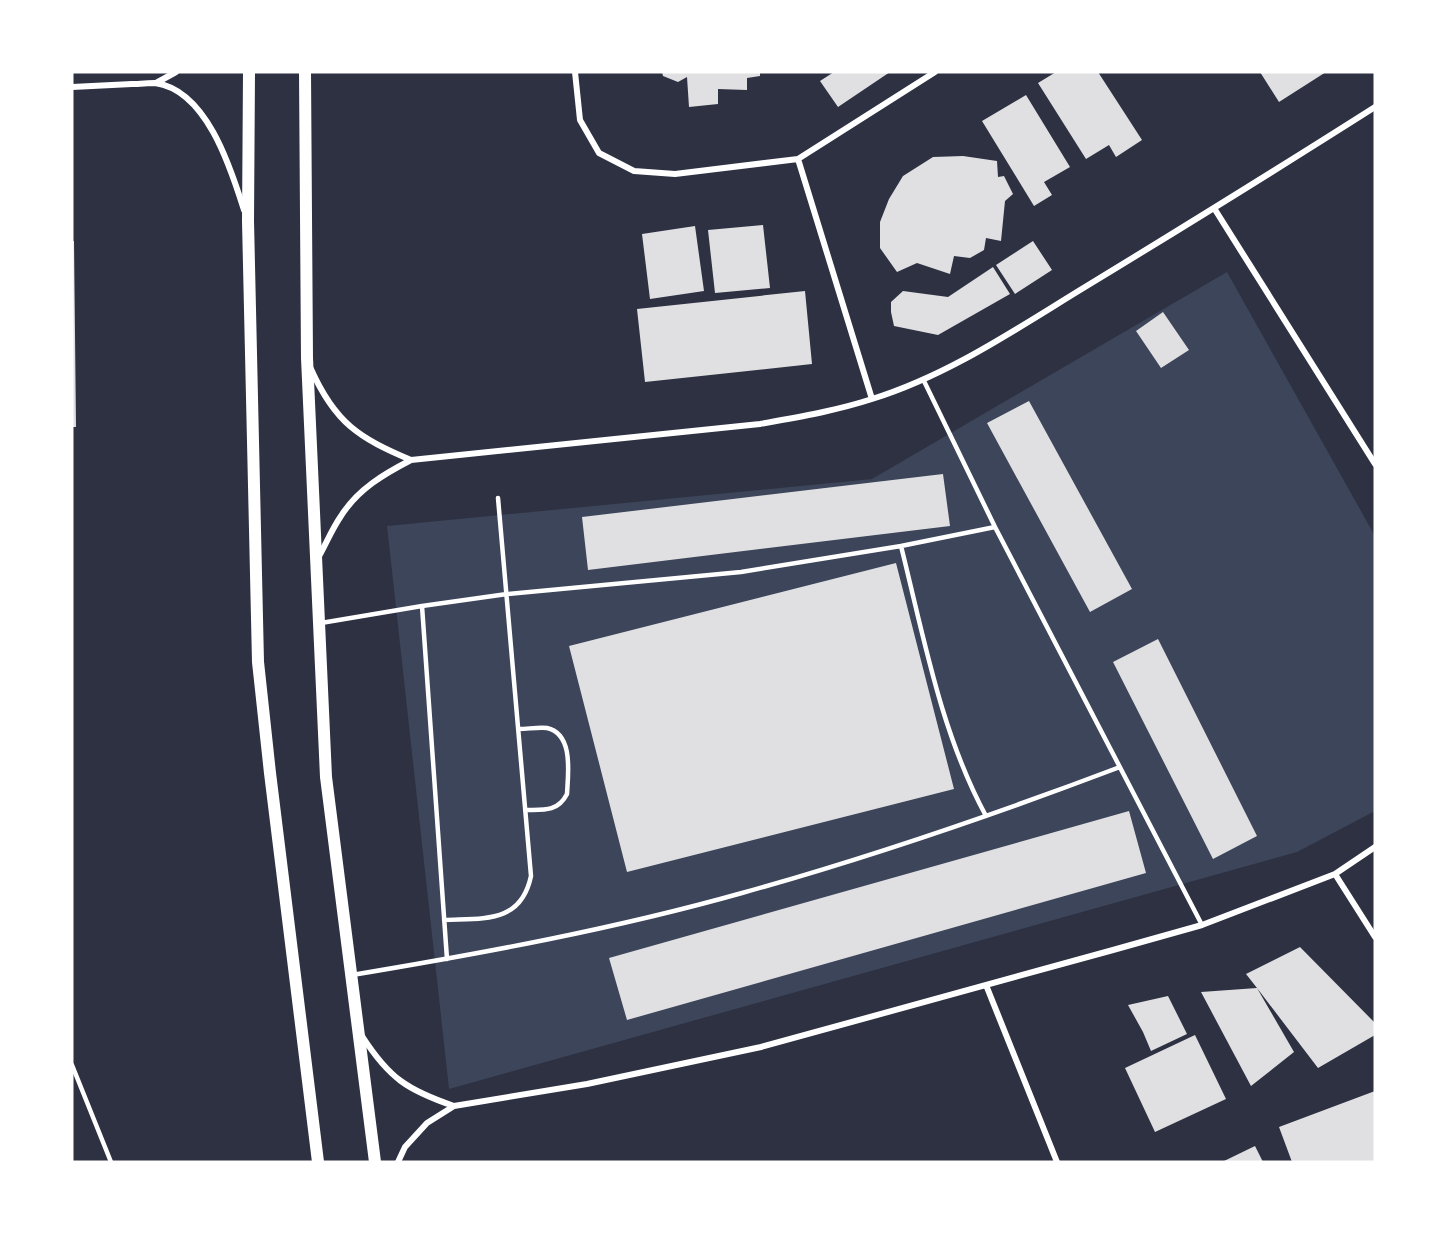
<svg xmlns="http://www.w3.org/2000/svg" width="1447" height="1234" font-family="'Source Serif 4',serif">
<rect width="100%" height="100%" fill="#2d3142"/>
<path fill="#3c4559" d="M1227,272l148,264v275l-78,41 -848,237 -62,-563 485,-47z"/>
<path fill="#e0e0e3" d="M662,72h98v4l-13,2v12l-29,-1v15l-29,3 -2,-30 -9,5 -15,-6z
M834,72h56l-52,35 -18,-26z
M1056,72h42l44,68 -26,17 -7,-12 -23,14 -48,-76z
M1260,72h66l-47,30z
M1026,95l44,72 -26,15 8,13 -18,11 -52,-85z
M963,156l34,5 1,16 6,-1 9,18 -8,7 -4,40 -15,-3 -2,12 -14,8 -16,-2 -4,18 -33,-11 -20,9 -17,-24v-26l9,-23 14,-23 30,-19z
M763,225l7,63 -55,5 -7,-63z
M695,226l9,65 -54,8 -8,-65z
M72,241h2l2,186h-4z
M1033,241l19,29 -37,24 -19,-29z
M993,267l17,27 -72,41 -44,-9 -3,-14v-10l12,-11 45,6z
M805,291l7,73 -167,18 -8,-73z
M1163,312l26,38 -28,18 -25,-37z
M1029,401l103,188 -42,23 -103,-189z
M943,474l7,52 -362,44 -6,-53z
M896,563l58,226 -327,83 -58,-226z
M1158,639l99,197 -44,23 -100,-197z
M1129,811l17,62 -519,147 -18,-62z
M1300,947l75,76v12l-57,33 -61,-80 37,64 -43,34 -50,-94 56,-4 -11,-14z
M1168,996l19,38 -36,17 -8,-19 -15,-27z
M1195,1035l31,64 -71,33 -30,-64z
M1375,1091v71h-83l-13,-35z
M1255,1146l8,16h-41z"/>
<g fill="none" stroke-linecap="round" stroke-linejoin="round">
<path stroke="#fff" stroke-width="4.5" d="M923,379l72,148 207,398
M901,546c23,92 40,187 85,270
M422,606l25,353
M321,623l101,-17 85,-12 234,-22 160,-26 94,-19
M519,729c9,0 19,-2 28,-1 27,6 21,46 20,66 -9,18 -24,16 -41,16
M444,920c39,-2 77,4 87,-44l-33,-378
M352,975c132,-22 262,-46 390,-82 129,-36 254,-79 378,-126
M72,1065l39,97"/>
<path stroke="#fff" stroke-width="6" d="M575,72l5,48 19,33 35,18 41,3 123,-15 137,-87
M156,83l20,-11
M72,87c20,-1 40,-2 60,-3 8,0 16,-1 23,-1 52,7 76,86 89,127
M798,159l74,240
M1214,208l161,256
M311,369c24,54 48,69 100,91
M318,558c8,-14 14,-29 23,-42 17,-27 43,-42 70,-56l349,-36c38,-7 75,-13 112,-25 77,-24 144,-70 213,-112 97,-59 194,-119 290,-180
M1335,874l40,63
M986,985l71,177
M362,1036c27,42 45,54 92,70
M398,1162l7,-15 22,-24 27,-17 133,-22 174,-37 352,-97 89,-25 133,-51 40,-27"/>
<path stroke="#fff" stroke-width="12" d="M249,72l-1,149 10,441 12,111 48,389
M305,72l2,286 19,419 49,385"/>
</g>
<rect width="1447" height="1234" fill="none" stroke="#ffffff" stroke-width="147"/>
</svg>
